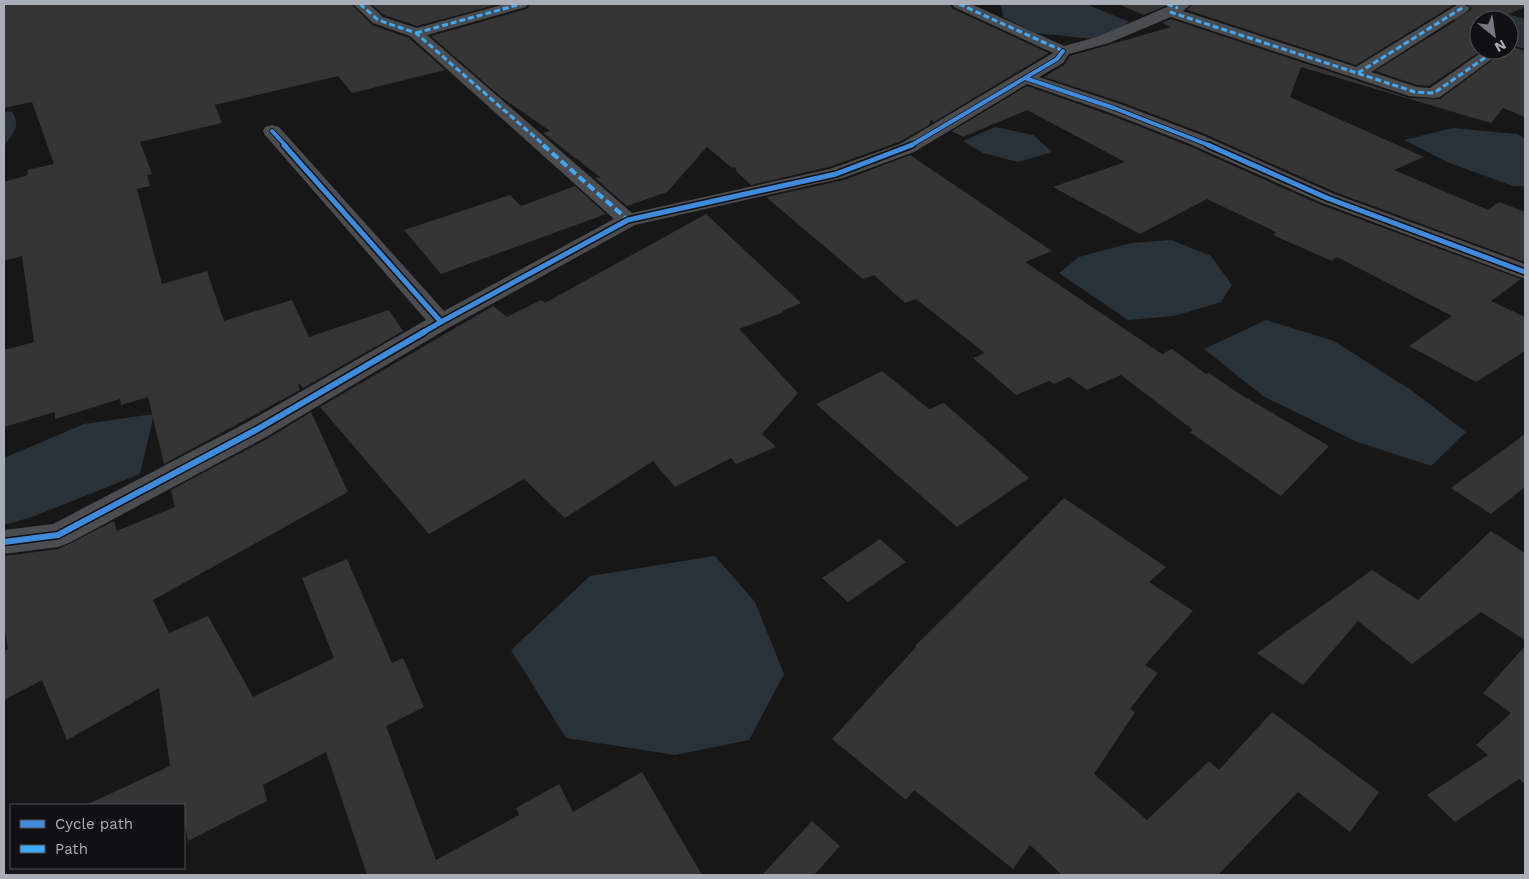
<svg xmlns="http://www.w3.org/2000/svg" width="1529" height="879" font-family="'Work Sans',sans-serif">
<rect width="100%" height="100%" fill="#171717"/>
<path fill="#2a3239" d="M1001,4h85l43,18 -26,18 -68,-7 -32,-16z
M1480,6l45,13v30l-16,-5v-24h-30v16l-24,-5v-14z
M7,111l5,1c10,14 0,22 -8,34v-34z
M995,127l38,8 19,17 -34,10 -35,-9 -20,-12z
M1453,128l64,6 8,4v48h-12l-66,-24 -43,-22z
M1171,240l40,16 21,29 -11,17 -47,14 -46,4 -69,-47 20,-16 52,-14z
M1266,320l68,21 77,49 55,42 -35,34 -76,-25 -92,-45 -59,-47z
M154,414l-14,60 -108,43 -28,8v-67l80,-34z
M715,556l40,46 29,72 -35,66 -74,15 -109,-17 -55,-88 79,-74z"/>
<path fill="#353536" d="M4,4h347l21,21 37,13 36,32 -93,23 -14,-17 -123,29 7,18 -82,19 12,32 -5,1 3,11 -13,3 25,95 45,-13 17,50 68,-21 17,37 80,-27 14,21 -100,57 -3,-4 -2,1 2,5 -136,74 -16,-67 -27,8 -1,-6 -65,20v-7l-51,15v-77l30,-8 -12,-86 -18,5v-79l24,-7 -1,-5 27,-6 -22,-62 -28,6z
M371,4h128l-82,22 -33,-11z
M530,4h419l4,5 96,44 -115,69 -3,-2 -2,5 -30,17 -70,25 -78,18 -14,-13 -2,-5 -3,1 -25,-21 -40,45 -40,14 -32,-28 5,-1 -57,-44 7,-2 -49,-34 -70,-61 96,-27z
M1118,4h52l-26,11z
M1193,4h262l-99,61 -169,-55z
M1466,4h59v3l-31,13h-15v6l-11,5 11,4v15h3l-53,36 -12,-1 -42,-14 93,-58 4,-5z
M1171,19l238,79 31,1 66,-49h3v-4l16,5v66l-22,-9 -12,15 -190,-56 -11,30 134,60 -30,13 94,40 11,-8 26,10v50l-190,-70 -130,-58 -84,-32 -77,-25 20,-12 6,-9 101,-29 -9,-4z
M1027,86l80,28 82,32 130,58 202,75 -30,22 34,16v34l-49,31 -67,-36 43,-30 -115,-59 -5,4 -59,-26 3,-3 -69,-33 -67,35 -87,-47 72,-25 -98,-52 -64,27 -11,-6z
M910,155l142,96 -27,11 137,92 10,-5 34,25 3,-1 29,20 91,53 -48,50 -91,-64 3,-2 -72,-55 -34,15 -18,-13 -15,7 -5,-3 -33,14 -43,-37 12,-5 -69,-54 -11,4 -31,-28 -11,4 -97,-82 78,-17z
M575,186l31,28 -165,60 -37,-44 106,-35 11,11z
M706,214l95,89 -19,8 2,1 -45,17 59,64 -36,41 14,13 -40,17 -5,-6 -56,29 -22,-26 -88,57 -41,-39 -95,55 -109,-127 173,-101 14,11 34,-17 4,3z
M882,371l47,38 15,-6 85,75 -72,49 -141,-123z
M311,412l37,80 -195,108 16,33 39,-17 45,81 81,-39 -32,-80 45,-19 45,104 11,-5 21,49 -38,19 50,134 83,-45 -3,-7 43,-24 14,28 69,-40 60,103h-335l-41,-123 -63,33 4,16 -79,40 -4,-21v-15h-98l84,-39 -11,-78 -92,52 -25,-60 -38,20v-49l4,-2 -4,-24v-69l55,-7 55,-28 3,10 58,-24 -4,-17 96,-51z
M1525,434v53l-34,27 -40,-26z
M1064,498l102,69 -17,15 44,29 -48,54 13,8 -28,36 5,3 -41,62 53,46 62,-59 10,9 53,-58 107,80 -29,40 -52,-40 -80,83h-156l-32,-30 -17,24 -99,-79 -8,10 -74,-61 84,-92 -1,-1z
M1491,531l34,22v87l-44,-28 -69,52 -54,-43 -55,64 -46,-32 115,-83 46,30z
M880,539l26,23 -58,40 -26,-24z
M1525,646v138l-6,-5 -64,43 -28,-27 61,-40 -12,-10 35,-32 -28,-20z
M812,821l28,25 -26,29h-52z"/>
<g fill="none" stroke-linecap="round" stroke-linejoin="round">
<path fill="#4b4c50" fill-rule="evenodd" d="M353,4h16l14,13 34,11 88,-24h23l-2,3 -99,28 205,178 198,-44 70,-25 153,-91 -99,-46 -2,-3h19l93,42 33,-9 77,-33h17l-8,7 173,56 101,-62 6,-1 7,4 -3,3 -96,61 46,15 13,1 55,-38h19l-64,47 -6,1 -25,-2 -238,-79 -62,26 -40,11 -6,9 -24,14 81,27 84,32 130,58 191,70v15l-205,-77 -130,-58 -82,-32 -81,-28 -113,68 -71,26 -208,47 -185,102 -184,110 -197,106 -11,4 -54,7v-24l49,-6 193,-101 180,-103 -161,-185 -2,-4 2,-4 7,-2 7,2 165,184 170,-92 -204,-183 -37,-13z"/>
<path stroke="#3fa9f5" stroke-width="3" stroke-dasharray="6 3" stroke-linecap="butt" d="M360,4l18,16 38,13 129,113
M959,4l104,47
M1167,4l11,4
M1170,12l245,80 19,1 62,-43
M416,33l105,-29
M1358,73l104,-65"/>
<path stroke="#3fa9f5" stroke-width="4" stroke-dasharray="8 4" stroke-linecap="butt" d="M543,145l85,75 -3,1"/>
<defs>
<path id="cycleway-far2" d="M1025,78l89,30 97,38
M272,131l14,15
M910,146l147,-87 6,-8"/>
<path id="cycleway-far1" d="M284,145l157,177 187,-102 208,-46 76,-29
M1208,145l119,53 198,74
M422,333l19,-11"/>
<path id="cycleway" d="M4,542l54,-7 198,-105 168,-98"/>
</defs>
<use href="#cycleway-far2" stroke="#111113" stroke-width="5.5"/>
<use href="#cycleway-far1" stroke="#111113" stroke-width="8"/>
<use href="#cycleway" stroke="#111113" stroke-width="9"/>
<use href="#cycleway-far2" stroke="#408adc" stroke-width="4"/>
<use href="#cycleway-far1" stroke="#408adc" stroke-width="5"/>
<use href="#cycleway" stroke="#408adc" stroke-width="6"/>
</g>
<rect width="1529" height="879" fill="none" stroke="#a8adb8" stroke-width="10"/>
<rect x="10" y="804" width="175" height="65" fill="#111113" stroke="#4d4f55"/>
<rect x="20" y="820" width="25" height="8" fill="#408adc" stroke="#4d4f55"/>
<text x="55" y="829" font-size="15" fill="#a8adb8">Cycle path</text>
<rect x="20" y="845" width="25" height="8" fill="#3fa9f5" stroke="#4d4f55"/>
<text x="55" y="854" font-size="15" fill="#a8adb8">Path</text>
<g transform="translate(1494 35) rotate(150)"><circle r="24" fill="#111113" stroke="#4d4f55"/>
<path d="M0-4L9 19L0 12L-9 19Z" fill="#757880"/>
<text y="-8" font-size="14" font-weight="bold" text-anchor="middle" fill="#a8adb8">N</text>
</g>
</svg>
